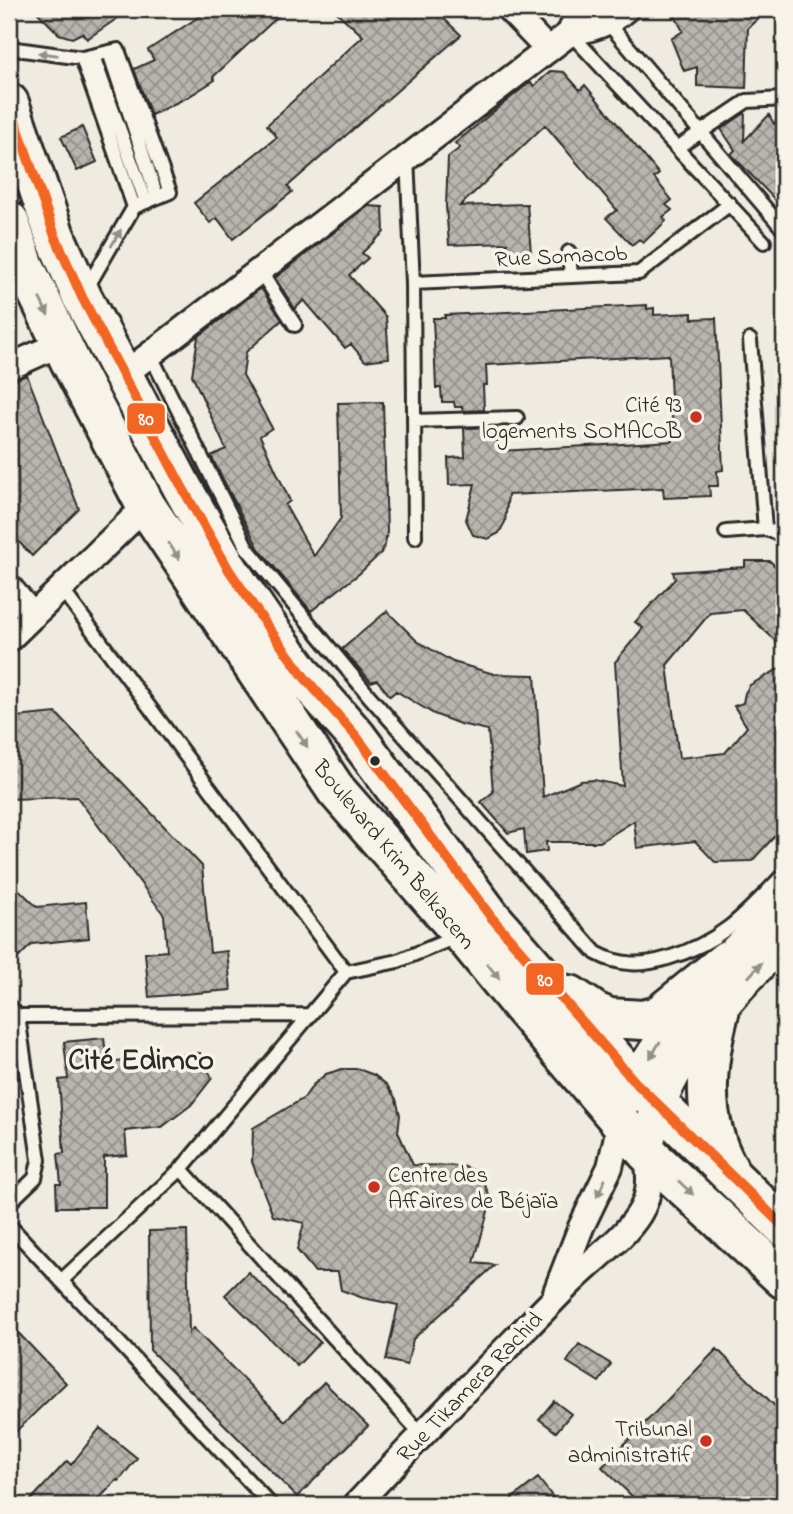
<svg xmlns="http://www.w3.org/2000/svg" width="793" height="1514" font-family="'Indie Flower',sans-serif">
<defs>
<pattern id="building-cross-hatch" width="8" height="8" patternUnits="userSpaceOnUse" patternTransform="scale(1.75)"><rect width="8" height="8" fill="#b8b5ae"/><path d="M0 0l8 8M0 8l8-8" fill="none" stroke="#96938e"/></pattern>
</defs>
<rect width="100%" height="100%" fill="#efebe0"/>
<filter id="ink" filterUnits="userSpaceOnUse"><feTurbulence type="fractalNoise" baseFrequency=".0143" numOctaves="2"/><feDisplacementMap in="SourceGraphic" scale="14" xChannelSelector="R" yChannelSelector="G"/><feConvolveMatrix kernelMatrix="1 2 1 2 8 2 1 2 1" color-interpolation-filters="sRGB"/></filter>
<g filter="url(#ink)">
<path fill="url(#building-cross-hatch)" stroke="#2b2b2b" stroke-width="2" d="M34,9h97l-44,30 -5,-6 -10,5 -13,-4z
M211,9h75l-73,68 2,3 -27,17 -37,18 -17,-46 20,-9 -6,-10z
M333,9h101l27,26 -173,151 4,6 -59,47 -16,-21 -7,5 -16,-20 83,-66 -10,-12 96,-89z
M671,9h97l-20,19 -2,60 -49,-2v-19l-13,4 -13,-32 12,-8z
M551,71l13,1 16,18 5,-5 74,89 -5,4 18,22 -6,5 6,5 -9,7 3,4 -23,22 -4,-4 -7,6 -26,-27 11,-8 -72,-85 -85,81 67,-2 4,49 -24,2v-12l-58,2 -3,-39 2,-49 12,-9 -5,-5 75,-61 4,4z
M784,110v99l-53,-55 4,-4 -14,-21 24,-16 -1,28 25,-26 5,9z
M82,127l15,35 -20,9 -16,-34z
M368,206l15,1 1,25 -22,21 6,5 -19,17 37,42 3,41 -24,3 -14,-17 -6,4 -41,-48 -9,9 -20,-31z
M261,288l21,32 -36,32 -3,23 29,53 -12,8 30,65 -5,4 29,51 27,-38 -3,-115 45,-1 4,130 -2,13 -4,8 -21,20 -49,38 -52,-62 -48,-93 15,-7 -34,-74 6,-38z
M647,305v4l7,-1v7l38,-2v6l24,-1 7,152 -6,1 1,15h-9l1,10 -46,2 -1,-10 -155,7 -3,27 -6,11 -11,6 -15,-4 -7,-15 9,-36 -26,1 -1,-27 17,-1 -1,-29 33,-1 1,24 175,-10 -4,-86 -183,10 1,20h-4l1,25 -21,1 -1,-4h-7l-1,-5h-12l-1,-14h-5l-3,-70h12v-3z
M27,375l52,134 -47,47 -23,-25v-149z
M745,561h25l14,14v74l-41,-39 -33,3 -43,52 12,93 46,-5 22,-26 -13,-21 9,-3 2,-10 5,-8 34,-19v160l-32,35 -37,1 -20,-21 -58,7 -3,-27 -34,21h-54l1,9 -21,3 -2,-25 -16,4 -27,-31 12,-10 -5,-62 -28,-6 -26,-10 -38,-23 -6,5 -13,-16 -6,2 -29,-33 45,-38 30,30 36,21 41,12 41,1 8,122 38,-16 13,-1 29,6 -8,-124 28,-34 -8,-6 40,-43 -2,-7 72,-5z
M56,713l146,153 8,87 17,-2 4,39 -82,7 -4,-44 22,-2 -3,-36 -87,-118 -68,2v-75l7,-7z
M9,880l28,27 49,-5 3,36 -57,6 -23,23z
M104,1038l3,25 93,-10 12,25 -21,27 -29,22 -37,4 2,24 -23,2v50h-47l-1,-23h5l-3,-30 6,-1 -5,-73 9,-1 -4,-37z
M342,1069h16l16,6 13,10 9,14 4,16 -2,17 15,33 49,1 18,7 11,27 -17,63 21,2 -82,74 -6,26 -21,-5 12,-55 -35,-7 -22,-8 -3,-18h-23l-18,-22 7,-27 -31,-7 -21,-54 1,-34 51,-30 9,-13 13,-11z
M187,1230l2,103 4,-5 92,93 39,-39 44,44 -71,71 -147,-147 -1,-119z
M248,1272l72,70 -23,24 -72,-71z
M9,1323l57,60 -57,55z
M579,1344l32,20 -12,18 -32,-20z
M717,1349l67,66v90h-143l-39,-38z
M554,1401l17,13 -15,18 -17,-13z
M100,1428l37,30 -18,23 -2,-1 -24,25h-67l41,-44 4,4z
M538,1478l21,27h-55z"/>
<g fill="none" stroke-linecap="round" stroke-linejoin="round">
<defs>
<path id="service" d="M608,23l176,207
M570,33l194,209
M9,48l73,10 52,149 -49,84
M109,52l48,145
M93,56l53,146
M82,58l36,-8 52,142 -36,15
M677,148l70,-47 37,-2
M407,158l6,125 2,254
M569,252l2,24
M260,271l35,54
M413,283l226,-10 91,-69
M750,340l15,189
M150,354l97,194 123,149 226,256c24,13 46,13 72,5 54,-16 79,-45 116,-84
M414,421l103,-3
M726,532l39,-3 19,6
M61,588l285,384 52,-11 58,-24
M9,1006l9,10 21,144 -4,18 -26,25
M18,1016l292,-1
M181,1169l165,-197
M9,1225l262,280
M61,1281l120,-112 240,265"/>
<path id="minor" d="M509,9l39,41
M570,33l9,-24
M9,367l53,-24
M122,376l448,-343c22,-4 39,-9 56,-24
M9,587l24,29
M9,639l137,-133
M556,1292l25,-65 29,-60 10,-44
M356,1505c69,-75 141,-147 212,-220 23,-24 54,-44 71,-71 13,-20 11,-41 7,-62"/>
<path id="tertiary" d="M626,1101l9,-19 46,-71 46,-51 57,-56
M646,1152c14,-87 80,-152 138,-213"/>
<path id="primary" d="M9,103l46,133 27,61 100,190 47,83 38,56 38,52 51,58 135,181 144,165 149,145
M9,221l16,46 45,94 76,145 190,284 133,152 53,65 124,145 138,127
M570,995l25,17 14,6 34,2 15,-4 69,-56
M720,1009c-14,54 -21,108 8,159"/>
</defs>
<use href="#service" stroke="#2b2b2b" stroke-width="18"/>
<use href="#minor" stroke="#2b2b2b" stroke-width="30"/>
<use href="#tertiary" stroke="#2b2b2b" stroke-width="37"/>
<use href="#primary" stroke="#2b2b2b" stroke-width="44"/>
<use href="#service" stroke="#f7f3e8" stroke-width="12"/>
<use href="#minor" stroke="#f7f3e8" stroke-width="24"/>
<use href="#tertiary" stroke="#f7f3e8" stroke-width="32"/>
<use href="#primary" stroke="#f7f3e8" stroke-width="38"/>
<defs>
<path id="bus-1" d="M9,103l46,133 27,61 100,190 47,83 38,56 38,52 51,58 135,181 144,165 149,145"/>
</defs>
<use href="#bus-1" stroke="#f7f3e8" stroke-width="16"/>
<use href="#bus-1" stroke="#f26522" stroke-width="10"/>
</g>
<defs><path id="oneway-solid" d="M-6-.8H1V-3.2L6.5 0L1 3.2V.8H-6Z" transform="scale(1.75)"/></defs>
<g fill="#918f8a">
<use href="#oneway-solid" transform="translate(48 54) rotate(-172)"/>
<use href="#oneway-solid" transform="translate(116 238) rotate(-60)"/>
<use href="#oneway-solid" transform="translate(44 307) rotate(64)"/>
<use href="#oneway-solid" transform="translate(174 551) rotate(57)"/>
<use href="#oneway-solid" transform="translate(302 739) rotate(56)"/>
<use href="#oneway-solid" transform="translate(755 970) rotate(-48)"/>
<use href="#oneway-solid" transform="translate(493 971) rotate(51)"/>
<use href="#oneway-solid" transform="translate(655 1050) rotate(121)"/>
<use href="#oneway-solid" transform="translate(601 1188) rotate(116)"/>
<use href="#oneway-solid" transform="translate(686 1188) rotate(43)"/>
</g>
</g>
<g fill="#c8321e" stroke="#f7f3e8" stroke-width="2.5">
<circle cx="696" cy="417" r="7"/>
<circle cx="374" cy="1187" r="7"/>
<circle cx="706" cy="1441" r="7"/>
</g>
<circle fill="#2b2b2b" stroke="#f7f3e8" stroke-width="2.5" cx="375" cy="761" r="6"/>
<g text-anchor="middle" stroke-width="7" stroke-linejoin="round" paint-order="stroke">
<g font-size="23" fill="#2b2b2b" stroke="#f7f3e8">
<text transform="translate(561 255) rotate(-3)" y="8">Rue Somacob</text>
<text transform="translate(395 854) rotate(50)" y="8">Boulevard Krim Belkacem</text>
<text transform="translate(469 1386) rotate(-46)" y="8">Rue Tikamera Rachid</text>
</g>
<g font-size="23" fill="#2b2b2b" stroke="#f7f3e8" text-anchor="end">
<text x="682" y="412">Cité 93<tspan x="682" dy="26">logements SOMACOB</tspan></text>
<text x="388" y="1182" text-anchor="start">Centre des<tspan x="388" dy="26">Affaires de Béjaïa</tspan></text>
<text x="692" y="1436">Tribunal<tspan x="692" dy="26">administratif</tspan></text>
</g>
<g font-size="30" font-weight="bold" fill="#2b2b2b" stroke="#f7f3e8">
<text x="141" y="1069">Cité Edimco</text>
</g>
</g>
<g stroke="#f7f3e8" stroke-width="2.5">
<rect x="126" y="402" width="40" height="33" rx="7" fill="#f26522"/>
<rect x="525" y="962" width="40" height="34" rx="7" fill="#f26522"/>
</g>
<g font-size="19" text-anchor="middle" font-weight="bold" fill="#fff">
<text x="146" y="425">80</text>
<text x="545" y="986">80</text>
</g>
<rect width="793" height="1514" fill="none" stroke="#f7f3e8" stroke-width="35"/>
<rect x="18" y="18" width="758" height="1479" fill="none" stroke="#2b2b2b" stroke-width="2.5" filter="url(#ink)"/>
</svg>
